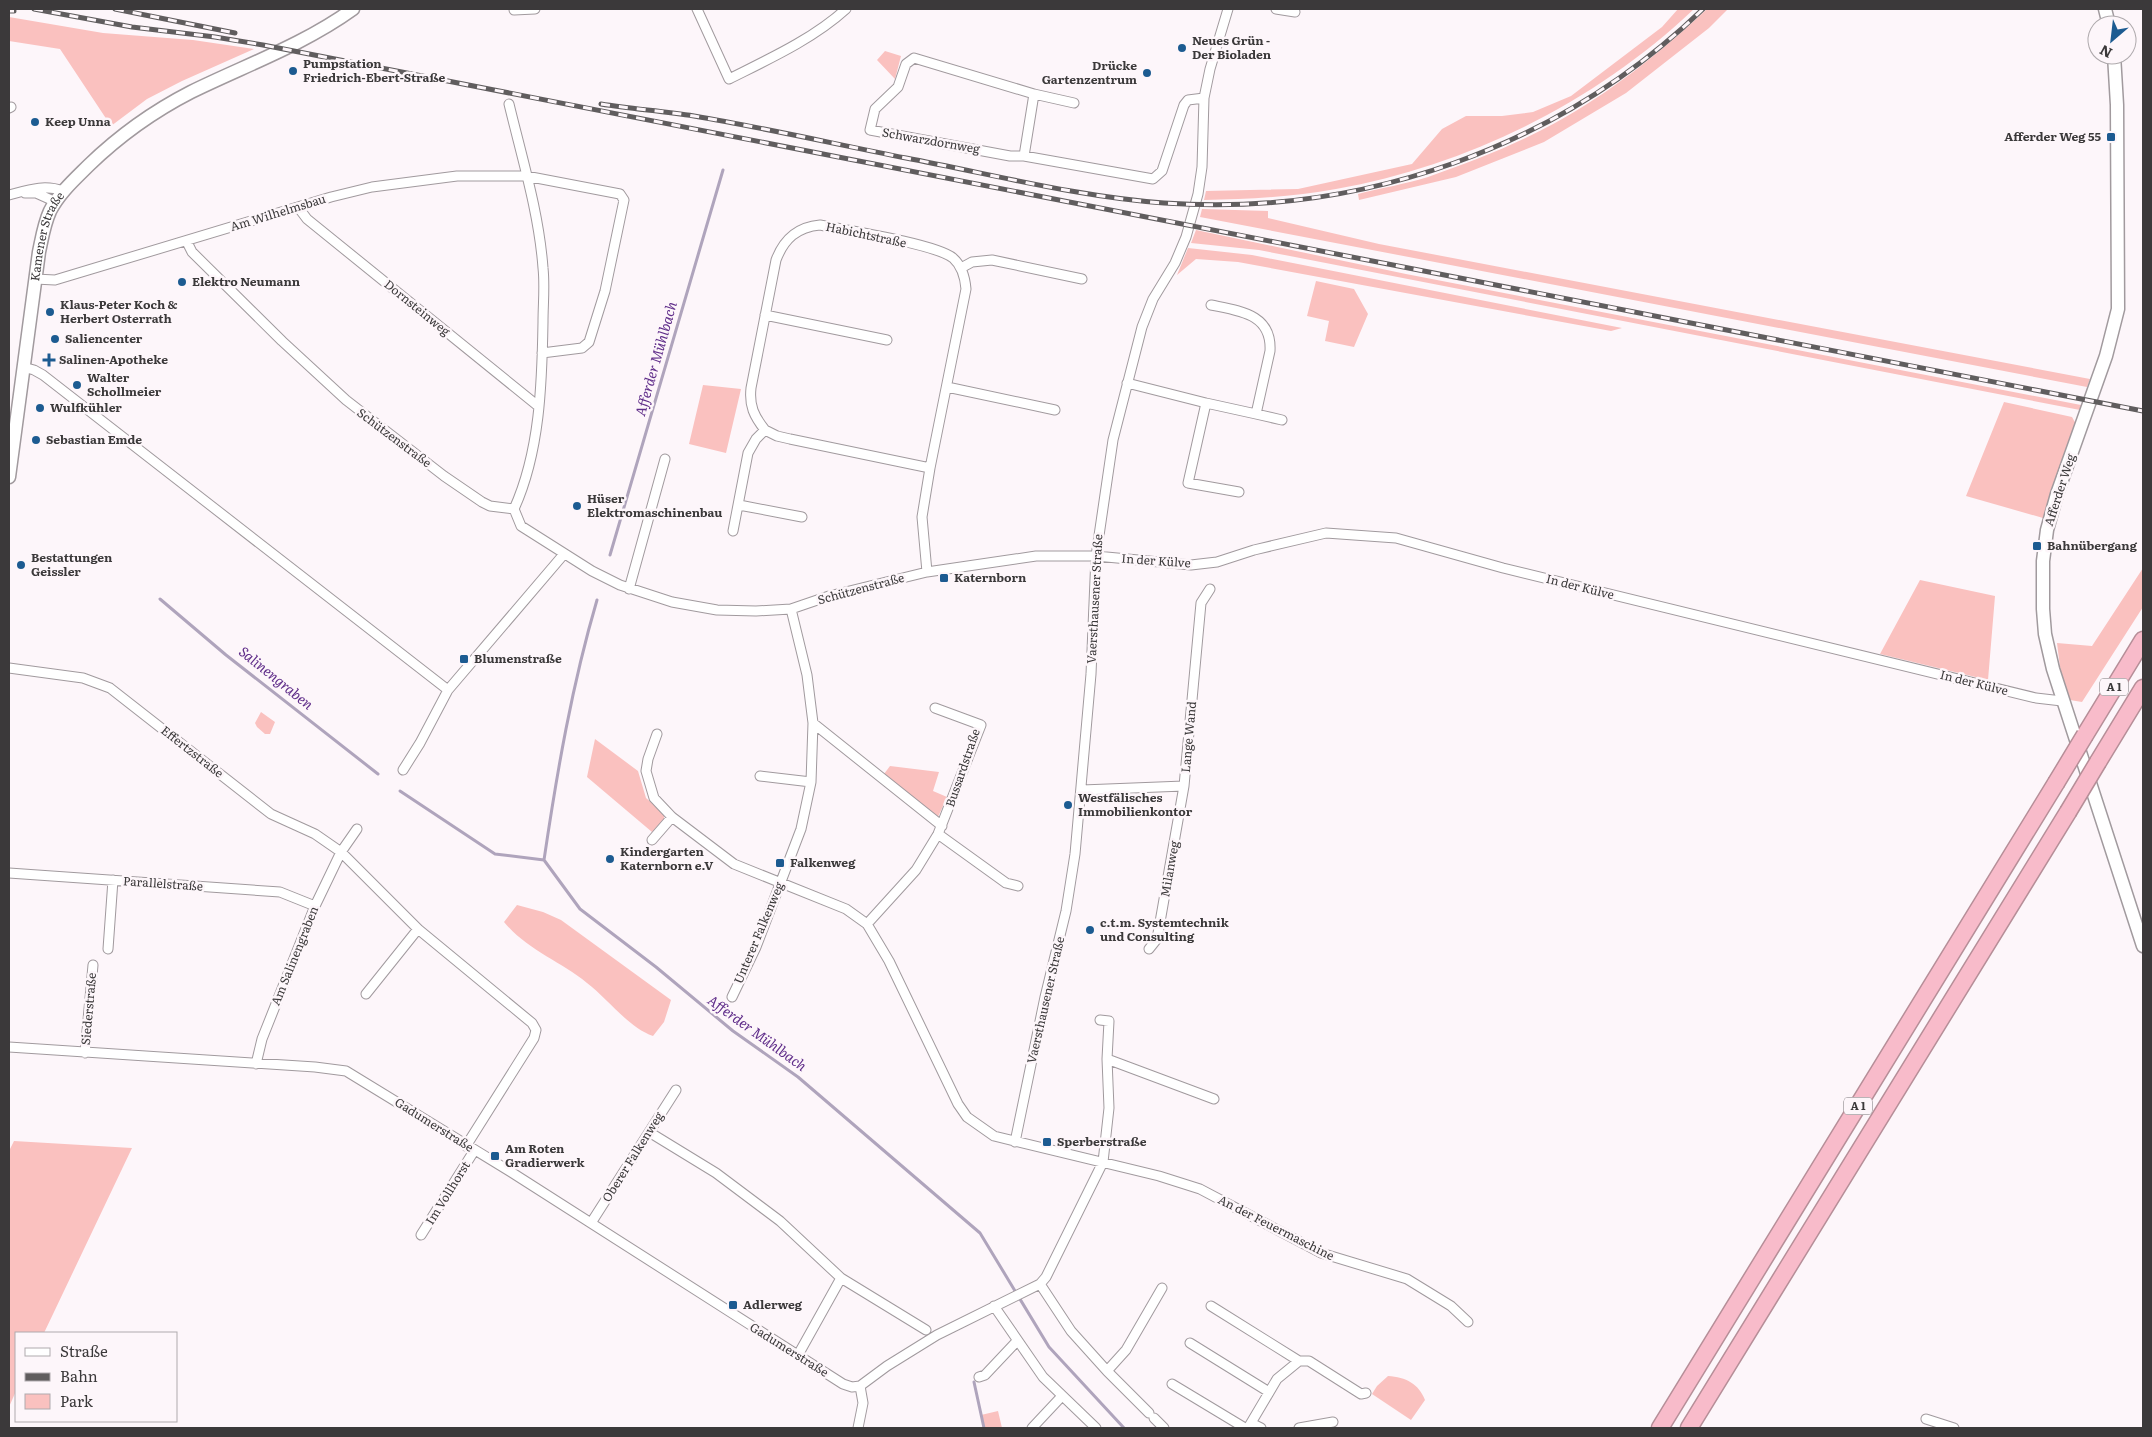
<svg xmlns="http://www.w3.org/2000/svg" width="2152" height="1437" font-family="Literata,serif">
<rect width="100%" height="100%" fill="#fdf6fa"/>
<path fill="#fac1bf" d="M1678,9h16c-98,93 -225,156 -358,180 -44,8 -88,10 -132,11l2,-9 92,-2 114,-25 30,-35 24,-13h36l31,-4 38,-16 91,-69z
M1707,9h21l-19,19 -83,65 -82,49 -88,35 -97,23 -1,-6c23,-6 48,-10 70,-17 43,-15 87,-32 127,-54 55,-30 106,-71 152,-114z
M9,17l94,16 90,7 61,9 -72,32 -35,18 -36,27 -51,-77 -51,-8z
M885,51l16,5 -6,23 -18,-19z
M1202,209l66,2v7l111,26 711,135 -3,8 -887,-170z
M1196,230l210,44 675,131 -1,5 -821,-160 -68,-7z
M1188,248l64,7 370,73 -11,3 -373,-69 -42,-3 -19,16z
M1316,281l38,8 14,25 -14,33 -29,-6 4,-20 -22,-5z
M703,385l38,4 -15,64 -37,-9z
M2004,402l68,15 4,7 -33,94 -77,-22z
M2143,568v39l-61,95 -18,-3 -7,-56 35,3z
M1920,580l75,16 -7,84 -108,-26z
M261,712l14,10 -5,12h-5l-8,-7 -2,-4z
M595,739l43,32 8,27 18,15v6l-12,13 -65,-55z
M890,766l49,6 -6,19 14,6 -9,20 -54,-43z
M517,905l26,7 18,8 110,80 -7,22 -11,14c-24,-8 -45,-37 -66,-53 -27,-22 -60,-33 -83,-61z
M14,1141l118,7 -88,185h-28v58l-7,16v-256z
M1388,1376c18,1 31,8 37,24l-14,20 -39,-26 5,-8z
M998,1411l4,17h-18l-3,-13z"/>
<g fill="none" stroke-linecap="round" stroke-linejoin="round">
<path stroke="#afa4bc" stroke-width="3" d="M610,555l113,-385
M160,599l66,56 152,119
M597,600c-25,85 -40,172 -53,260l36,49 76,58 77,64 65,46 182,156 69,114 75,81
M400,791l95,63 49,6
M974,1382l10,46"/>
<defs>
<path id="street" d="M514,9v1l21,-1
M697,9l32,70c40,-20 84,-40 117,-70
M1276,9l19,3
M1034,94l40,9
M509,104c13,54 30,109 34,164 2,18 0,36 0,54 -1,61 -3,130 -29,187
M9,108l2,-1
M1024,156l10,-62 -120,-36 -8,6 -8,23 -23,22 -5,21 140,26h14l129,23 9,-8 22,-66 4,-5 16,-2
M25,193h11l20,9
M9,195c19,-5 35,-11 54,-4
M298,207l9,12 231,187
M187,242l5,10 90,89 64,59 98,76 38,26 8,4 24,3
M961,268l11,-6 20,-2 90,19
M35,279l20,1 276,-83 41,-10 85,-11h69l94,18 4,6 -19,91 -16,51 -7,6 -40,5
M765,315l122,25
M23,367l11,3 9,5 405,315
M1127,383l79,20 50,11 14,-63c2,-37 -30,-40 -59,-46
M947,387l108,23
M1206,403l-18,80 51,9
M1256,414l26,6
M765,430l12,6 13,3 140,29
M739,505l63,12
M514,509l7,17 71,45 28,14 52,17 45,8 39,1 35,-2 38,-13 98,-24 109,-16h60l95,9 26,-3 37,-12 72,-17 70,5 107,30 533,130 26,3
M733,531l15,-78 8,-14 9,-9c-11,-14 -16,-24 -14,-42l25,-128c8,-21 21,-33 44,-35 26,5 116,19 133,33 9,8 12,19 13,31l-36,179 -8,49 5,55
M629,589l36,-130
M9,668l74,10 27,10 161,126 44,20 26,18 16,-23
M813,723l129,103
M657,734l-9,25 -2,12 8,27 18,19 62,47 112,45 21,15 22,37 69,143 9,13 27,19 165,40 41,13 121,64 86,26 44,27 17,16
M403,770l17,-27 28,-53 116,-136
M760,776l51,6
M1082,790l102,-4 17,-183 9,-14
M938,834l68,49 12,3
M652,840l20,-23
M9,873l271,19 35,14
M867,924l49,-54 22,-36 43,-109 -46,-17
M108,949l5,-69
M1149,949l8,-10 27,-153
M366,994l52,-65
M732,997l24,-50 45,-118 10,-47 2,-59 -6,-48 -16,-66
M9,1047l306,20 31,4 165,101 332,212 9,3 8,-1 27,-20 50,-31 103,-51 6,-7 57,-115 6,-54 -2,-49 2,-38 -9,-1
M85,1053l8,-88
M1107,1059l107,40
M256,1064l6,-25 53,-133 26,-54 77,77 114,94 4,7 -2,8 -68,108
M649,1132l67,41 64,48 61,57 -43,77
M1015,1142l30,-145 21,-86 9,-57 16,-180 5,-118 17,-116 29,-113 11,-28 22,-36 11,-26 12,-43 4,-27 2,-69 6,-29 18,-60
M591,1223l85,-133
M421,1235l53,-84
M841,1278l85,52
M1040,1284l31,47 36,40 19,-21 36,-62
M994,1306l49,71 53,51
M1211,1306l88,55 -22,18 -29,49
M1190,1343l79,49
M1299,1361h10l52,33 5,-1
M1107,1371l42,42
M979,1377l6,-2 32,-34
M1172,1384l73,44
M1154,1418l10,10
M1926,1419l28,9
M1251,1423l10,5
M858,1428l5,-25 -3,-17
M1032,1428l30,-32
M1299,1428l34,-6"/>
<g id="secondary">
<path d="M2105,9l4,16"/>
<path d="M2114,55l3,50 1,204 -12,47 -49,138 -10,36 -4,31v48l2,25 8,35 90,277"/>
<path id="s1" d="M9,477l30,-225c3,-14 5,-28 11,-41 9,-18 25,-32 39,-46 30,-29 65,-54 102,-73 55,-27 112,-47 162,-83"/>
</g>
<path id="highway" d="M2085,735l58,-95
M2098,762l45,-74
M1660,1428l396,-645
M1689,1428l379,-616"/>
</defs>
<use href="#street" stroke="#a19a9e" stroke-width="11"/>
<use href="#secondary" stroke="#a19a9e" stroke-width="15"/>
<use href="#highway" stroke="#b68e98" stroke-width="19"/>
<use href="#street" stroke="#fff" stroke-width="9"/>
<use href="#secondary" stroke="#fff" stroke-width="12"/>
<use href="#highway" stroke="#f8bbca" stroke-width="16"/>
<defs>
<path id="rail" d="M34,9l98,18 83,10 48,8 1880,366
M115,9l120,24
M9,11h5
M601,104c31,5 62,7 93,12 71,12 141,28 212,42 85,16 172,39 258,45 198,14 396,-56 539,-194"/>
</defs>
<use href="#rail" stroke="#605d5e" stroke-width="5"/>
<use href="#rail" stroke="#fdf6fa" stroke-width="3" stroke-dasharray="9" stroke-linecap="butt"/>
<defs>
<path id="highway-bridge" d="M2056,783l29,-48
M2068,812l30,-50"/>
</defs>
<use href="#highway-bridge" stroke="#b68e98" stroke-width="19" stroke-linecap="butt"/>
<use href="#highway-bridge" stroke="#f8bbca" stroke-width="16"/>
</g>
<g fill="#1c5b91" stroke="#fdf6fa" stroke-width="2">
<circle cx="1182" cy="48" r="5"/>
<circle cx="293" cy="71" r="5"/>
<circle cx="1147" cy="73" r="5"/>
<circle cx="35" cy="122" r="5"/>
<rect x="2106" y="132" width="10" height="10" rx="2.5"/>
<circle cx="182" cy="282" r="5"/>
<circle cx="50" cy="312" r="5"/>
<circle cx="55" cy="339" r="5"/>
<path d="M46.5 352.5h5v5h5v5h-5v5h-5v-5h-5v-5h5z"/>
<circle cx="77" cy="385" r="5"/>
<circle cx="40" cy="408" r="5"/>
<circle cx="36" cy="440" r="5"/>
<circle cx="577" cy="506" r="5"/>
<rect x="2032" y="541" width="10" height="10" rx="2.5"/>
<circle cx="21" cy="565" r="5"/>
<rect x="939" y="573" width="10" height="10" rx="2.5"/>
<rect x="459" y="654" width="10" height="10" rx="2.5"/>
<circle cx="1068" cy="805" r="5"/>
<circle cx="610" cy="859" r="5"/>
<rect x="775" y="858" width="10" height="10" rx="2.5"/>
<circle cx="1090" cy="930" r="5"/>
<rect x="1042" y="1137" width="10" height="10" rx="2.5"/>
<rect x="490" y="1151" width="10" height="10" rx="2.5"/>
<rect x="728" y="1300" width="10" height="10" rx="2.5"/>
</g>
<g text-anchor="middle" stroke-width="5" stroke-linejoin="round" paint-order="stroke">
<g fill="#fdf6fa" stroke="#757274" stroke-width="1">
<rect x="2100" y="678.5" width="28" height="17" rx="4"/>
<rect x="1844" y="1097.5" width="28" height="17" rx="4"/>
</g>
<g font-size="11" font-weight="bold" fill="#3b393a">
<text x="2114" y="691">A 1</text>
<text x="1858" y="1110">A 1</text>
</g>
<g font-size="12" font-weight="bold" fill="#3b393a" stroke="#fdf6fa" text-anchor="start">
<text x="1192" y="45">Neues Grün -<tspan x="1192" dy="14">Der Bioladen</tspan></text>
<text x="303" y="68">Pumpstation<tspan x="303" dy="14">Friedrich-Ebert-Straße</tspan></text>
<text x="1137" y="70" text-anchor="end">Drücke<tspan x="1137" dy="14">Gartenzentrum</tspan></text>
<text x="45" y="126">Keep Unna</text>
<text x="2101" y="141" text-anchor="end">Afferder Weg 55</text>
<text x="192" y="286">Elektro Neumann</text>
<text x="60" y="309">Klaus-Peter Koch &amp;<tspan x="60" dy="14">Herbert Osterrath</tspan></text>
<text x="65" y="343">Saliencenter</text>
<text x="59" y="364">Salinen-Apotheke</text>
<text x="87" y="382">Walter<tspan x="87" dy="14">Schollmeier</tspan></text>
<text x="50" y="412">Wulfkühler</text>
<text x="46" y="444">Sebastian Emde</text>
<text x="587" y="503">Hüser<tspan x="587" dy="14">Elektromaschinenbau</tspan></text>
<text x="2047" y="550">Bahnübergang</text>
<text x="31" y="562">Bestattungen<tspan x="31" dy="14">Geissler</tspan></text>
<text x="954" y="582">Katernborn</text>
<text x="474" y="663">Blumenstraße</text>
<text x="1078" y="802">Westfälisches<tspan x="1078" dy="14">Immobilienkontor</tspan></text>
<text x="620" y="856">Kindergarten<tspan x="620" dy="14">Katernborn e.V</tspan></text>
<text x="790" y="867">Falkenweg</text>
<text x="1100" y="927">c.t.m. Systemtechnik<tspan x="1100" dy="14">und Consulting</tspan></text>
<text x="1057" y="1146">Sperberstraße</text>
<text x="505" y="1153">Am Roten<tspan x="505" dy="14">Gradierwerk</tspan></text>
<text x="743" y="1309">Adlerweg</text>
</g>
<g font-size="12" fill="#3b393a" stroke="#fdf6fa">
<text transform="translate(931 141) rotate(10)" y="4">Schwarzdornweg</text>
<text transform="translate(278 213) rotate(-17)" y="4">Am Wilhelmsbau</text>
<text transform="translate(866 235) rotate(12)" y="4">Habichtstraße</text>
<text dy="4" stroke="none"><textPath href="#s1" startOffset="244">Kamener Straße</textPath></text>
<text transform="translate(417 308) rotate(39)" y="4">Dornsteinweg</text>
<text transform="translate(394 438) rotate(37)" y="4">Schützenstraße</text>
<text transform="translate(2060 490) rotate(-72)" y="4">Afferder Weg</text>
<text transform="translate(1156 561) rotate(4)" y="4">In der Külve</text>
<text transform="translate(1580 587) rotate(14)" y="4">In der Külve</text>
<text transform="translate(861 589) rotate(-15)" y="4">Schützenstraße</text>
<text transform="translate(1095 599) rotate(-87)" y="4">Vaersthausener Straße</text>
<text transform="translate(1974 683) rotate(14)" y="4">In der Külve</text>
<text transform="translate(1189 737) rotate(-85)" y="4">Lange Wand</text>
<text transform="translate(192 752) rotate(38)" y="4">Effertzstraße</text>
<text transform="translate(963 768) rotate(-71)" y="4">Bussardstraße</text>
<text transform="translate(1170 869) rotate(-80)" y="4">Milanweg</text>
<text transform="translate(163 884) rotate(4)" y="4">Parallelstraße</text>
<text transform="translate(759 933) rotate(-67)" y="4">Unterer Falkenweg</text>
<text transform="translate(295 956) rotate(-68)" y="4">Am Salinengraben</text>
<text transform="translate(1046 1000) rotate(-77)" y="4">Vaersthausener Straße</text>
<text transform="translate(89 1009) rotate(-85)" y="4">Siederstraße</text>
<text transform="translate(434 1125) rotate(32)" y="4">Gadumerstraße</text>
<text transform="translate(633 1157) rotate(-58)" y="4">Oberer Falkenweg</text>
<text transform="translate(448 1193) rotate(-58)" y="4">Im Vollhorst</text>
<text transform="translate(1276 1228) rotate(27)" y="4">An der Feuermaschine</text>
<text transform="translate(789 1350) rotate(32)" y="4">Gadumerstraße</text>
</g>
<g font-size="14" font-style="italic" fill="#602e8a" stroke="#fdf6fa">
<text transform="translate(656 359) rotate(-74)" y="5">Afferder Mühlbach</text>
<text transform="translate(276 678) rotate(39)" y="5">Salinengraben</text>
<text transform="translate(757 1033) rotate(36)" y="5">Afferder Mühlbach</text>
</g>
</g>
<rect width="2152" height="1437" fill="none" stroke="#3b393a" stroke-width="20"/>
<rect x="15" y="1332" width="162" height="90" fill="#fdf6fa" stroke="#afaaad"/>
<rect x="25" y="1348" width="25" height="8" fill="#ffffff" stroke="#afaaad"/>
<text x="60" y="1357" font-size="15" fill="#3b393a">Straße</text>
<rect x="25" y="1373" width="25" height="8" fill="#605d5e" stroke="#afaaad"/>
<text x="60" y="1382" font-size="15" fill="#3b393a">Bahn</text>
<rect x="25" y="1394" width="25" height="15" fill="#fac1bf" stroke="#afaaad"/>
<text x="60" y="1407" font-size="15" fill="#3b393a">Park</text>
<g transform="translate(2112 40) rotate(208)"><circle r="24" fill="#fdf6fa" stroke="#afaaad"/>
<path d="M0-4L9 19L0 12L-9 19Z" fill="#1c5b91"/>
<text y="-8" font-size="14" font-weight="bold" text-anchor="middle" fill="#3b393a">N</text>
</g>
</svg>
